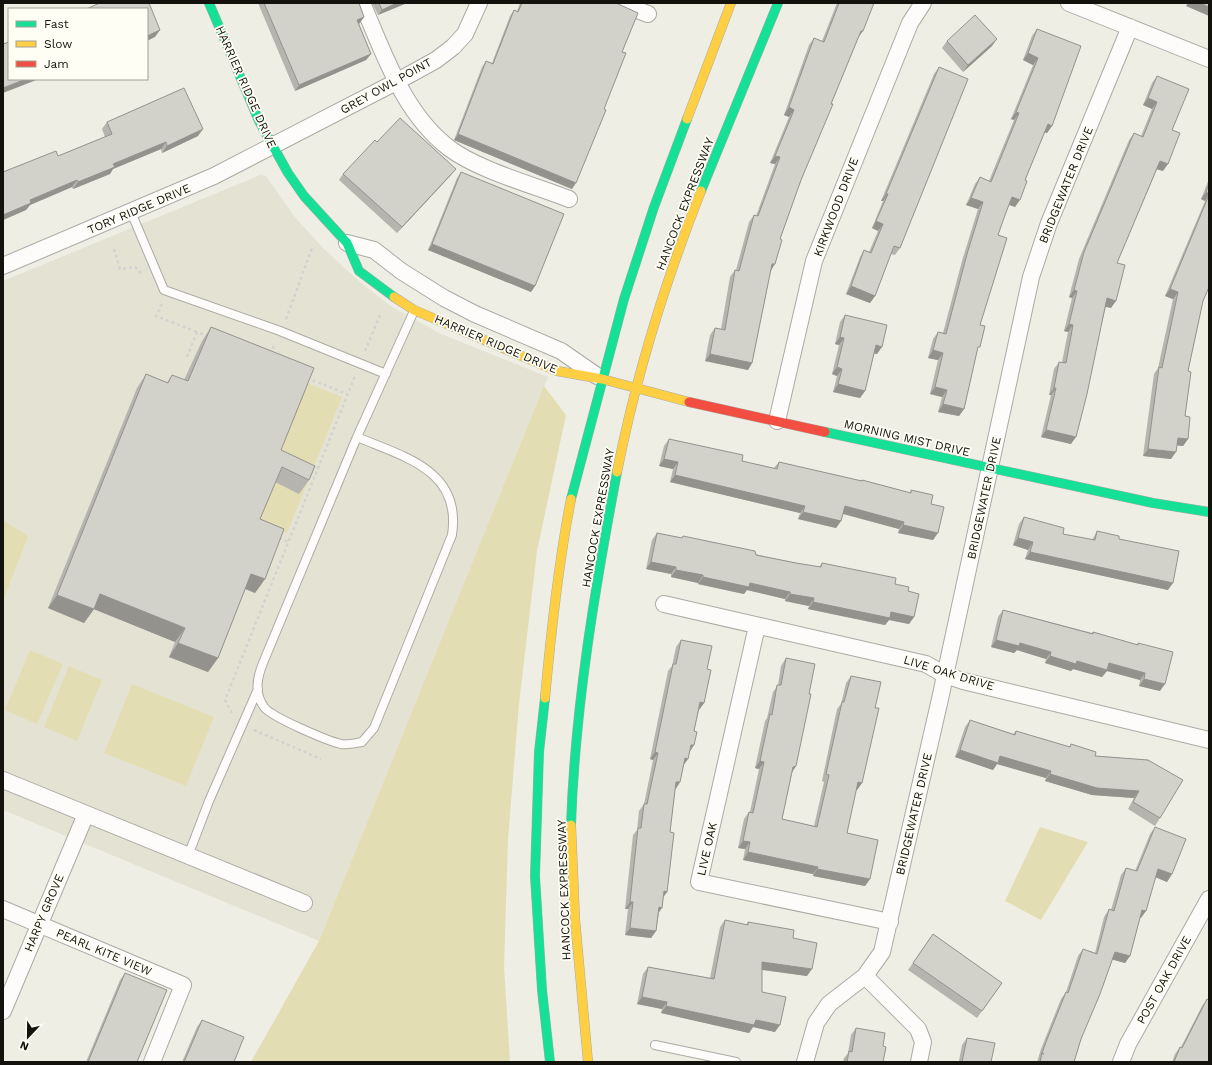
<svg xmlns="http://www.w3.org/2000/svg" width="1212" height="1065" font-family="'Work Sans',sans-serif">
<rect width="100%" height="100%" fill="#efeee5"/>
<path fill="#e4e3d3" d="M260,175l6,1 29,41 28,31 36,33 30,24 50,28 109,44 -229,564 -316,-131v-529z"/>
<path fill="#e2ddb2" d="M304,382l38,15 -55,136 -32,-13 15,-54z
M544,386l22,29 -29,136 -18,153 -11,135 -4,128 6,95h-259l68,-121z
M3,520l25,16 -25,65z
M30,650l33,14 -26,60 -32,-14z
M69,666l33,14 -25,61 -33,-14z
M132,684l82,33 -28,69 -82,-33z
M1040,827l48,15 -47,78 -36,-19z"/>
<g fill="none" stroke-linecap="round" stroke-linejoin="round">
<defs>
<path id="lane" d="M131,212l33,78 116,41 106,43
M357,437c47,20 105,33 95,98l-78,193 -12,14c-6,1 -14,3 -21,2 -13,-3 -70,-27 -77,-37 -10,-14 -7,-29 -1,-44l94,-226 57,-126
M188,856l21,-55 49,-112
M655,1045l81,17"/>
<path id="street" d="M362,3c22,50 41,110 87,145 29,22 84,37 120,51
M619,3l29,11
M1069,3l140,56
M347,243l27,7 27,21 43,27 31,16 86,37 36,25
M3,266l211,-90 182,-94 40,-22 17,-13 12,-13 14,-31
M777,421l37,-160 96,-238 13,-20
M664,604l262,60 19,11 18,6 246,59
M757,626l-58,256 191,40
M3,780l301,123
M3,909l180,76 -31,77
M865,976l53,53 5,13 -4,20
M3,1011l83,-197
M805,1062l11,-39 13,-19 36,-28 17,-24 58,-253 91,-422 18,-54 81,-196
M1121,1062l7,-18 81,-145"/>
<path id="fast" d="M209,3l50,118 29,52 16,23 43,47 12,28 35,26
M701,191l77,-188
M825,432l328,71 56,9
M571,499l53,-200 30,-92 33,-88
M545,698l-6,54 -4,124 7,114 8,72
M571,825c4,-118 24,-237 46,-353"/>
<path id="slow" d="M687,119l44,-116
M394,297l20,13 143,61 45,8 87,23
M617,472c19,-96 48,-190 84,-281
M545,698c6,-66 13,-133 26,-199
M571,825l4,94 13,143"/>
<path id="jam" d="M689,402l136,30"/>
</defs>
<use href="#lane" stroke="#abaaa3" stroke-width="10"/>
<use href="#street" stroke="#abaaa3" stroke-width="18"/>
<use href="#fast" stroke="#abaaa3" stroke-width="10"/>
<use href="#slow" stroke="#abaaa3" stroke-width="10"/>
<use href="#jam" stroke="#abaaa3" stroke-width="10"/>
<path stroke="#d2d2d0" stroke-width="2.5" stroke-dasharray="3 3" stroke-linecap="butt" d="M114,249l6,20 15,-2 6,6
M162,304l-6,12 41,16
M286,319l26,-71
M365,351l15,-36
M270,354l5,-10
M187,357l10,-25 11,4
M307,378l40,16
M279,538l9,4
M232,713l-7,-13 130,-324
M254,730l67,29"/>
<use href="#lane" stroke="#fdfcfb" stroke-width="8"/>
<use href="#street" stroke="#fdfcfb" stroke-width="16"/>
<use href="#fast" stroke="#16e098" stroke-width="9"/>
<use href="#slow" stroke="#ffcf43" stroke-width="9"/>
<use href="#jam" stroke="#f24e42" stroke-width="9"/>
</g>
<path fill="#b5b4ae" d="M258,3h101l1,20 -1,1 12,30 -5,6 -71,31z
M372,3h35l-29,12z
M520,3h96l6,49 -50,137 -118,-49 28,-73 4,-6 6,2 18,-47 4,-6 3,1z
M837,3h37l-16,35 -27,66 -30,76 -21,59 -9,31 -19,93 -4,7 -43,-9 5,-26 5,-7 6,1 9,-52 5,-7h1l13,-48 5,-7 2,1 19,-52 -5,-1 19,-46 -5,-2 25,-70 5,-7 8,3z
M1037,29l15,97 -5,7 -3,-1 -29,75 -6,-2 -4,10 -7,20 -18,90 -3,26 -13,58 -5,7 -21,-4 4,-15 -12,-3 8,-34 -10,-2 5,-19 5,-7 5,1 19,-72 16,-52 -12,-4 9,-21 5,-7 9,4 25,-61 -3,-1 22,-54 -10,-5 9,-24z
M947,41l45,5 -29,26 -21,-24z
M939,67l-39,181 -5,7 -4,-1 -16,42 -5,7 -24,-9 14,-37 4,-7 5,2 9,-21 -6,-3 11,-27h-2l53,-127z
M1157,76l15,54 -9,41 -6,-2 -40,94 -6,45 -5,-2 -35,138 -30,-7 10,-42h-2l5,-26 5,-7h3l6,-30 -4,-1 8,-33 -3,-1 10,-38 50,-119 5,-7 7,3 11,-27 -9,-4 9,-22z
M107,122l91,14 -36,17 -1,-4 -48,20 -3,5 -37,15 -1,-2 -42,18 -4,5 -23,10v-48l55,-16 47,-19 -3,-8z
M377,142l74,33 -54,58 -58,-53 4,-6z
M461,172l74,114 -4,6 -103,-42 29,-72z
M1209,179v108l-6,14 -15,70 -3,45 3,23 -5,7 -6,-1 -6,14 -28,-3 11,-82 4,-6 15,-69 -8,-3 40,-95 -4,-2z
M845,315l32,39 -3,-1 -9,38 -5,7 -27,-6 4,-16 -5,-2 7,-29 -4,-1 5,-22z
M211,327l70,123 28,30 -10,14 -24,-12 -15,37 5,60 -10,14 -10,-4 -27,69 -10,14 -39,-15 6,-15 -81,-33 -10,14 -36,-15 89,-220 9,-14 21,9 5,-8 12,5 18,-39z
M669,439l73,22 32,7 5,-6 82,19 1,-1 48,13 1,-3 20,14 2,36 -35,-7 1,-4 -56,-15 -2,7 -5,7 -38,-9 2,-6 -130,-31 3,-13 -14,-3 5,-20z
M1024,517l39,17 29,6 5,-9 22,8 49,51 -143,-31 3,-9 -15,-5 6,-21z
M657,533l139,30 23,4 3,-4 73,21 13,7 6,26 -5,7 -20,-4 -4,5 -77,-16 1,-3 -24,-5v-2l-38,-9 -3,4 -46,-10v-1l-27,-6v-3l-25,-5 6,-29z
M1003,610l89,23 1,-1 44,13 1,-2 22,48 -21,-5 1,-6 -33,-9 -5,6 -29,-8 -2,2 -26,-8 1,-4 -29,-9 -3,3 -23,-6 7,-30z
M681,640l26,29 -3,34 -5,7 -5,21v14l-5,7 -5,12 -4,18 -5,8 -5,42 -3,60 -4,5 -4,16 -3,18 -5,7 -26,-3 3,-26h-3l8,-74 4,-5 2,-19 5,-7 9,-44 -3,-1 18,-88 4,-5 4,-19z
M786,658l23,36 -13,72 -4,7 -10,46 32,7 10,-44 -2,-1 15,-72 4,-5 5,-21 5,-7 24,32 -13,75 -5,7 -1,-1 -9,44 23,46 -5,7 -52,-10v-2l-70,-14 2,-11 -7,-1 6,-29 5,-7h1l9,-43 -4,-1 10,-47 2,-3 6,-26 5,-7 3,-19z
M970,720l43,14 3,-3 53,16 2,-3 24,12 53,4 12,58 -5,8 -27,-17 6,-11 -42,-3 -47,-14 1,-3 -49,-14 -4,6 -38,-13 10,-30z
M1155,827l17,47 -5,8 -12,-5 -15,41 -10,38 -5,7 -13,-4 -31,80 -7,23h-37l4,-13 20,-50 5,-7 12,-36 5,-7 12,4 9,-36 5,-8 2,1 10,-35 5,-7 9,3 15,-37z
M725,920l21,5 2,-3 45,16 14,38 -45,-6v22l13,40 -22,-5 -4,6 -88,-20 1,-4 -25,-5 6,-30 5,-7 62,11 10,-51z
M933,934l69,49 -25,35 -69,-48z
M125,973l12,89h-51l34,-82z
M1207,999l2,63h-37l3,-8 5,-7h1l21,-41z
M202,1020l32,42h-52l15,-35z
M856,1028l27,18v16h-40l1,-4 4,-5 3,-18z
M967,1038l24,24h-34v-1h2l3,-16z"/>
<path fill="#93928d" d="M397,3h10l-29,12 4,-5z
M1188,3h12l9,4v9l-23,-10z
M364,17l-4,6 -7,3 4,-6z
M160,30l-5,7 -8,4v-5z
M861,31h2l-5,7z
M997,39l-5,7 -29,26 5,-7z
M1028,53l10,5 -5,7 -10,-5z
M371,54l-5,6 -71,31 4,-6z
M26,79h13l-36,14v-5z
M1148,98l9,4 -5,7 -9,-4z
M789,107l5,3 -5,7 -5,-2z
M1016,112l3,1 -5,7 -3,-1z
M1048,124l4,2 -5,7 -4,-1z
M203,129l-5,7 -36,17 5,-7z
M458,134l118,49 -4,6 -118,-49z
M166,142l-5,7 -48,20 -3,5 -37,15 5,-7 35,-18z
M775,156l5,1 -5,7 -5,-1z
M1160,161l8,3 -5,7 -7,-2z
M456,169l-5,6 -54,58 5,-6z
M77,180l-5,7 -42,18 -4,5 -23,10v-5l27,-15z
M1206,192l3,2 -4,7 -4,-2z
M886,194h2l-5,7h-2z
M1012,197l8,3 -5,7 -8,-3z
M971,198l12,4 -5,7 -12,-4z
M876,221l7,3 -5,7 -6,-3z
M432,244l103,42 -4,6 -103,-42z
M772,264h3l-5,8z
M851,286l24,10 -5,7 -24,-9z
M1170,289l8,3 -5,7 -8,-3z
M1074,290l3,1 -5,7 -3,-1z
M1107,298l9,3 -5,7 -9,-2z
M1069,324l4,1 -5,7 -4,-1z
M840,337l4,1 -5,7 -4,-1z
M876,345l6,2 -5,7 -6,-1z
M933,350l10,3 -5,7 -10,-2z
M710,354l42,9 -4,7 -43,-9z
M837,367l5,2 -5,7 -5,-2z
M838,384l27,7 -5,7 -27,-6z
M935,387l12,3 -5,7 -12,-3z
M1054,388h2l-5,7h-2z
M943,404l21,5 -5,7 -21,-4z
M1046,430l30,7 -5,7 -30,-7z
M1178,438l10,1 -5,7 -10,-1z
M1148,449l28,3 -5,7 -28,-3z
M664,459l14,3 -5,7 -14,-3z
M675,475l130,31 -5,7 -130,-31z
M845,506l59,16 -5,7 -59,-16z
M803,512l38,9 -5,7 -38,-9z
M903,525l35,8 -5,7 -35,-7z
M1018,538l15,4 -5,8 -15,-5z
M1030,552l143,31 -5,7 -143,-31z
M651,562l25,5 -5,7 -25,-5z
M676,570l27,5 -5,8 -27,-6z
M251,574l14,5 -10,14 -14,-6z
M703,577l47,6 40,9 -5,7 -38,-9 -3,4 -46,-10z
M100,594l85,34 -10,14 -84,-34z
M790,594l24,4 -5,8 -24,-5z
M57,595l37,14 -10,14 -36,-15z
M813,602l78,10 23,5 -5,7 -20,-4 -4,5 -77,-16z
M996,640l24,3 31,9 -5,7 -29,-9 -3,3 -23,-6z
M178,643l40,15 -10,14 -39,-15z
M1050,656l27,5 32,2 36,10 -5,7 -33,-9 -5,6 -29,-8 -2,2 -26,-8z
M1144,679l21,5 -5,7 -21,-5z
M700,702l4,1 -5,7z
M691,745h3l-5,8z
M960,750l40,6 51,15 -5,7 -49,-14 -4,6 -38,-13z
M655,752l3,1 -5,7 -3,-1z
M685,758l3,1 -5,7z
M760,761l4,1 -5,7 -4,-1z
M796,766l-5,7 2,-6z
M1050,774l89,17 -5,7 -42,-3 -47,-14z
M676,782h4l-5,8z
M858,782l4,1 -5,7 -4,-1z
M743,841l7,1 -5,7 -7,-1z
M748,852l70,15 -5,7 -70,-14z
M817,869l53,10 -5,7 -52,-10z
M1158,869l14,5 -5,8 -14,-6z
M664,891l3,1 -5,7z
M630,902h3l-5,7h-3z
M659,907l3,1 -5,7z
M1142,910l4,1 -5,7 -4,-1z
M630,928l26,3 -5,7 -26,-3z
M1115,952l15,4 -5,7 -15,-4z
M762,962l50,7 -5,7 -50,-7z
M642,997l25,5 -5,7 -25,-5z
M666,1006l90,14 24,5 -5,7 -22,-5 -4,6 -88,-20z"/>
<path fill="#d2d1ca" stroke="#93928d" d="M100,3h49l11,27 -13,6v-27h-61z
M264,3h95l5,14 -7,3 14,34 -72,31z
M379,3h18l-15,7z
M522,3h94l22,10 -16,39 4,1 -22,56 2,1 -30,73 -118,-49 28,-73 7,3 21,-54 4,2z
M839,3h35l-11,28h-2l-30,73h2l-32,76 -21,59 2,1 -7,24h-3l-20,99 -42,-9 5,-26 10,2 10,-60 4,1 15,-56 4,1 22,-59 -5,-1 19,-46 -5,-3 25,-69 10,4z
M1200,3h9v4z
M975,15l22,24 -29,26 -21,-24z
M1037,29l44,17 -29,80 -4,-2 -23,56 2,1 -7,19 -8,-3 -7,18 -7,20 9,3 -27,87 5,1 -5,21h-2l-14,62 -21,-5 4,-14 -12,-3 8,-34 -10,-3 5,-18 8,2 21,-80 16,-52 -12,-4 9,-21 11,5 28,-69 -3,-1 22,-54 -10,-5z
M9,42v37h17l-23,9v-44z
M939,67l29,12 -68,169 -6,-2 -19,50 -24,-10 13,-36 7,3 12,-29 -7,-3 12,-27h-2z
M1157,76l32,13 -17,41 8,3 -12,31 -8,-3 -43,102 8,2 -9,36 -9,-3 -20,96 -11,43 -30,-7 10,-42h-2l5,-26 7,1 7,-38 -4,-1 8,-33 -3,-1 10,-38 50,-119 9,4 14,-35 -9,-4z
M184,88l19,41 -36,17 -1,-4 -53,22 2,3 -37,15 -1,-2 -47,20 1,3 -28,12v-43l53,-21 2,5 54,-22 -5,-12z
M400,118l56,51 -54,58 -59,-53 32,-34 2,2z
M461,172l103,42 -29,72 -103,-42z
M1209,184v10l-3,-2z
M1209,195v92l-6,14 -15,70 3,1 -6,44 5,1 -2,22 -10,-1 -2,14 -28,-3 11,-82 3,1 16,-76 -8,-3z
M845,315l42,10 -5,22 -6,-2 -11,46 -27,-7 4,-15 -5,-2 7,-29 -4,-1z
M211,327l103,41 -33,82 34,16 -6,14 -27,-13 -22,52 24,10 -19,50 -14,-5 -33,84 -40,-15 7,-15 -85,-34 -6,15 -37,-14 89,-221 22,9 4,-8 16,6z
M669,439l74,16 -1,6 35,8 2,-7 83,19v-1l49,13v-3l22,5 -2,9 13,3 -6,26 -35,-8 1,-3 -59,-16 -4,15 -38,-9 2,-6 -130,-31 3,-13 -14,-3z
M1024,517l40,11 -1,6 32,6 2,-9 22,5v3l60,12 -6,32 -143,-31 3,-10 -15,-4z
M657,533l25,5 1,-2 72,15 1,4 40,8 25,4 1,-4 74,15 -1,6 14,3 -1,4 11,3 -5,23 -23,-5 -1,6 -77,-16 1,-4 -24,-4v-2l-40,-9 -1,4 -46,-10v-2l-27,-5v-3l-25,-5z
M1003,610l90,24v-2l45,13v-2l35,9 -8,32 -21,-5 1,-6 -36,-10 -2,7 -30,-9 -1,3 -26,-8 1,-4 -31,-9 -1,3 -23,-6z
M681,640l31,6 -5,23 4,1 -7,33 -4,-1 -6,29 3,1 -3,13h-3l-3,14 -3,-1 -5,24h-4l-6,50 4,1 -7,59 -3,-1 -2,17 -3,-1 -3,24 -26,-3 3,-26h-3l8,-74h3l3,-24h3l11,-51 -3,-1 18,-88h3z
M786,658l29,6 -6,30h2l-15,72 -3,1 -11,52 35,8 12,-52 -3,-1 16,-72h2l7,-26 30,6 -6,26h4l-17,75 -4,-1 -11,51 31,7 -8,39 -53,-10 1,-2 -70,-15 2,-10 -7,-1 6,-29 4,1 11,-51 -4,-1 10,-47 2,1 5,-30h4z
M970,720l45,15 1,-4 54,16 1,-3 25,8 -1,4 53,4 35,20 -23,38 -27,-16 6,-11 -42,-3 -47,-14 1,-3 -51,-15 -2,7 -38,-13z
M1155,827l31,12 -14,35 -14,-5 -12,42 -4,-1 -12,46 -15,-4 -15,42 -19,45 -7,23h-34l2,-9 2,1 -2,-1 4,-11 20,-50 2,1 15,-44 14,5 12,-45 5,2 12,-43 11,3z
M725,920l23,5v-3l46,8 -1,8 24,5 -5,26 -50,-7v30l24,5 -6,28 -24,-5 -2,5 -88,-19 1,-4 -25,-5 6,-30 66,12z
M933,934l69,49 -20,28 -69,-48z
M125,973l42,17 -30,72h-49z
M1207,999l2,1v62h-35l6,-15 2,1z
M202,1020l42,17 -10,25h-50z
M856,1028l29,5 -2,13 3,1 -3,15h-36l2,-11 3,1z
M967,1038l28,5 -4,19h-29z"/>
<g text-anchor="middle" stroke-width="3.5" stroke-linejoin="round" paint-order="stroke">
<g font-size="12" fill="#13120d" stroke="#fffef5">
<text transform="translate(386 86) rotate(-29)" y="4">GREY OWL POINT</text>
<text transform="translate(246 87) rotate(66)" y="4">HARRIER RIDGE DRIVE</text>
<text transform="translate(1066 185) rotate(-68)" y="4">BRIDGEWATER DRIVE</text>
<text transform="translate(685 204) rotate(-69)" y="4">HANCOCK EXPRESSWAY</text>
<text transform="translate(836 207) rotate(-69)" y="4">KIRKWOOD DRIVE</text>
<text transform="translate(139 209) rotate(-23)" y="4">TORY RIDGE DRIVE</text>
<text transform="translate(496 344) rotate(23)" y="4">HARRIER RIDGE DRIVE</text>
<text transform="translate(907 438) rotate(13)" y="4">MORNING MIST DRIVE</text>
<text transform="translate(984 498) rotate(-78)" y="4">BRIDGEWATER DRIVE</text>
<text transform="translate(598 518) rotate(-80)" y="4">HANCOCK EXPRESSWAY</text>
<text transform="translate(949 673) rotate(17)" y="4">LIVE OAK DRIVE</text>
<text transform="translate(914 814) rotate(-77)" y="4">BRIDGEWATER DRIVE</text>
<text transform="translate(707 849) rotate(-77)" y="4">LIVE OAK</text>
<text transform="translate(564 890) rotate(-92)" y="4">HANCOCK EXPRESSWAY</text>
<text transform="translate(44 913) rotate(-67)" y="4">HARPY GROVE</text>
<text transform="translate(104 952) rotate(23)" y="4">PEARL KITE VIEW</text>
<text transform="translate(1164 980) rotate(-61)" y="4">POST OAK DRIVE</text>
</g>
</g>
<rect width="1212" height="1065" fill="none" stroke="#13120d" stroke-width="8"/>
<rect x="8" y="8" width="140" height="72" fill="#fffef5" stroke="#a1a098"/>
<rect x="16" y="21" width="20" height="6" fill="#16e098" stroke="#a1a098"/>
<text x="44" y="28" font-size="12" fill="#13120d">Fast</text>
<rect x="16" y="41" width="20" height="6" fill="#ffcf43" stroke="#a1a098"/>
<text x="44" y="48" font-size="12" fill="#13120d">Slow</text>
<rect x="16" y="61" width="20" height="6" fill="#f24e42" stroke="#a1a098"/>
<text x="44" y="68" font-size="12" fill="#13120d">Jam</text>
<g transform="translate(28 1037) rotate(202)" stroke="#fffef5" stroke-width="3" paint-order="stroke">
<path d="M0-3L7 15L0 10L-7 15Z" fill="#13120d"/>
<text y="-6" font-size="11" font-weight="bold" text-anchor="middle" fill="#13120d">N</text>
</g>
</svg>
